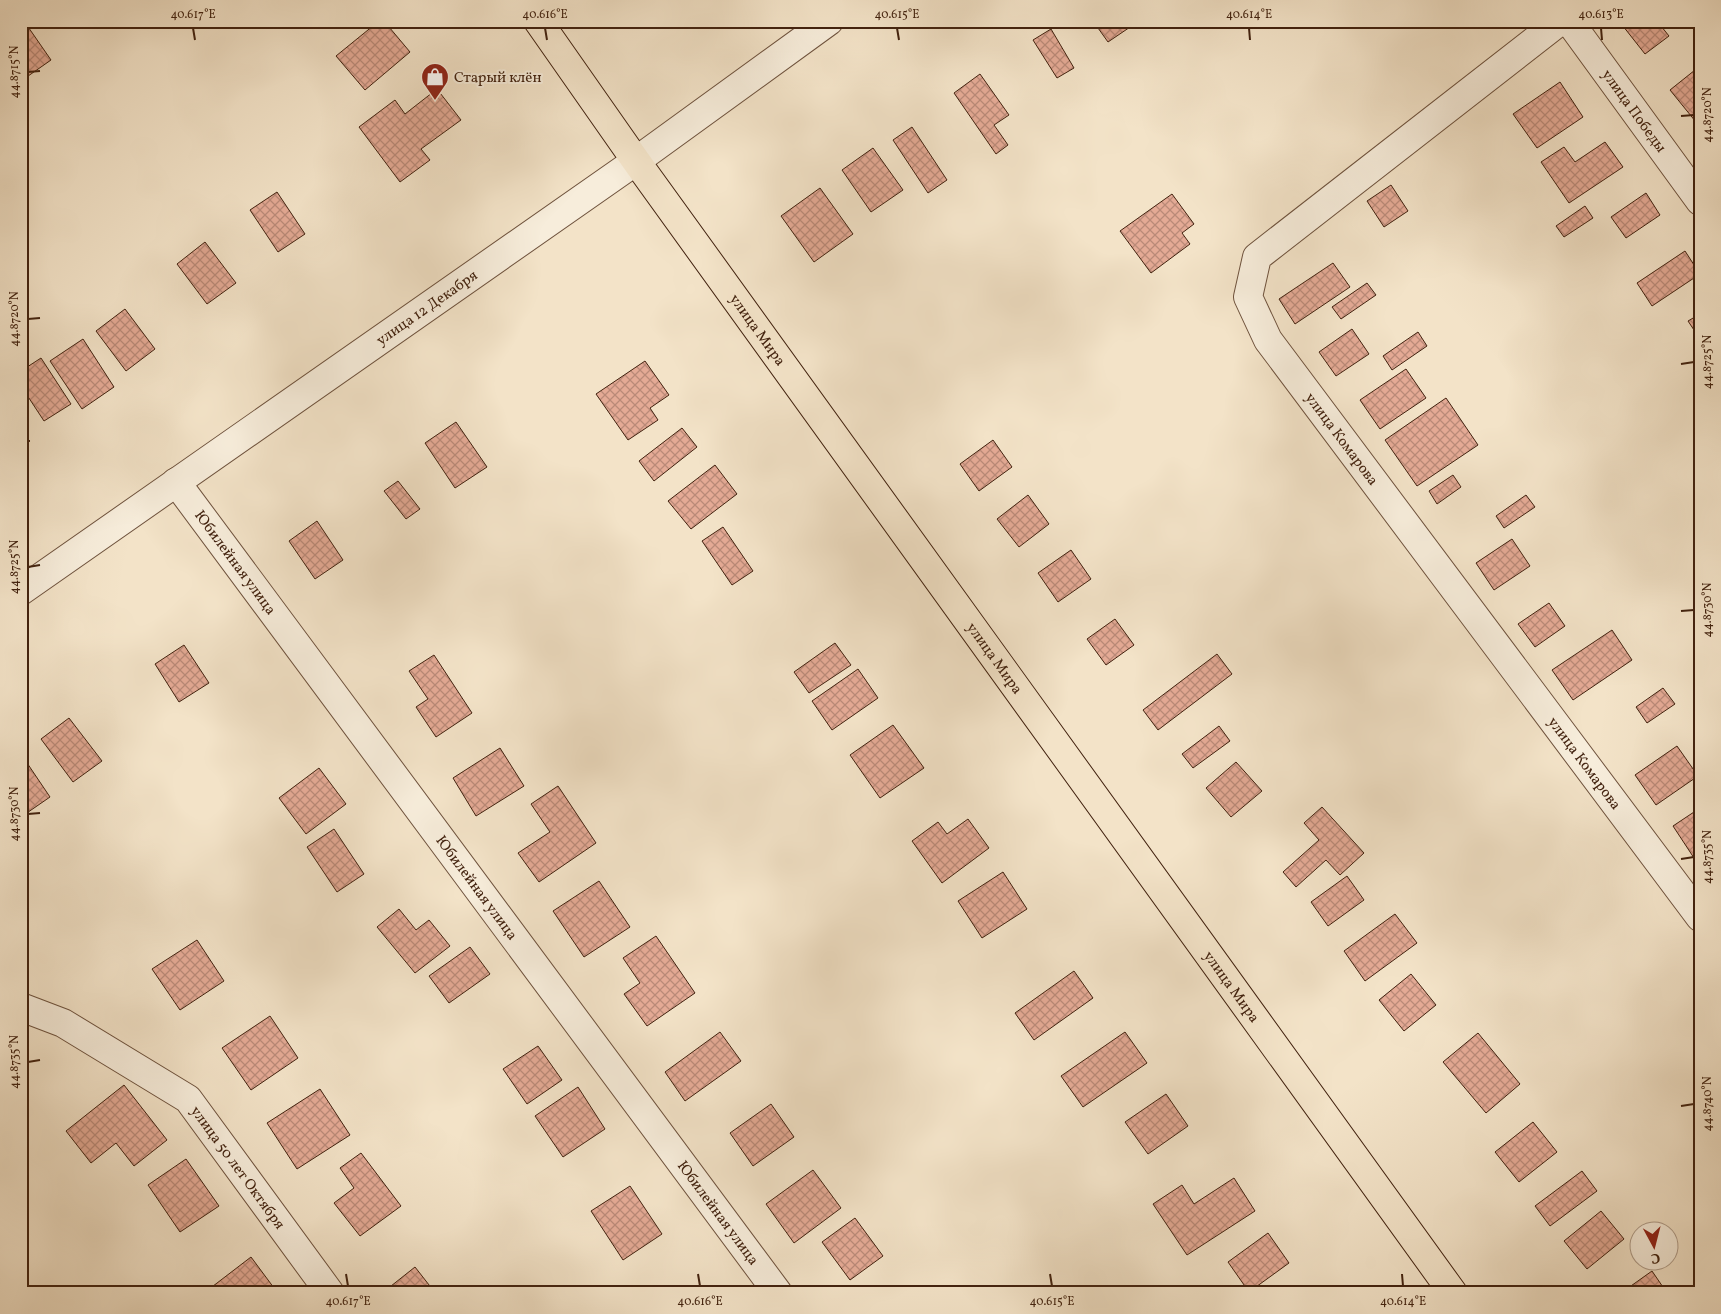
<svg xmlns="http://www.w3.org/2000/svg" width="1721" height="1314" font-family="Vollkorn,serif">
<defs>
<pattern id="building-cross-hatch" width="8" height="8" patternUnits="userSpaceOnUse" patternTransform="scale(1.25)"><rect width="8" height="8" fill="#e4aa95"/><path d="M0 0l8 8M0 8l8-8" fill="none" stroke="#ba8a78"/></pattern>
</defs>
<rect width="100%" height="100%" fill="#f3e3c8"/>
<filter id="stains"><feTurbulence type="fractalNoise" baseFrequency=".004" numOctaves="4"/><feColorMatrix values="0 0 0 0 .2 0 0 0 0 .09 0 0 0 0 .02 0 0 0 .5 -.17"/></filter>
<radialGradient id="worn" r=".72"><stop offset=".6" stop-color="#630" stop-opacity="0"/><stop offset="1" stop-color="#630" stop-opacity=".3"/></radialGradient>
<path fill="url(#building-cross-hatch)" stroke="#42220f" d="M21,21h3l27,39 -30,21z
M379,21h5l26,31 -45,38 -29,-34z
M1093,21h46l-31,21z
M1619,21h38l12,15 -24,18z
M1051,29l23,39 -17,10 -24,-38z
M1700,66v61l-30,-37z
M980,74l29,41 -15,10 14,20 -12,9 -42,-61z
M1560,82l23,35 -46,31 -24,-34z
M437,89l24,31 -40,29 9,11 -30,22 -41,-55 36,-27 10,14z
M912,127l35,53 -19,13 -35,-53z
M1605,142l18,25 -54,36 -28,-41 23,-15 11,15z
M873,148l30,42 -32,22 -29,-42z
M1391,185l17,26 -24,16 -17,-26z
M820,188l33,46 -39,28 -33,-46z
M277,192l28,42 -27,18 -28,-42z
M1646,193l14,22 -34,23 -15,-21z
M1172,194l22,30 -12,9 8,11 -39,29 -31,-42z
M1585,206l8,12 -29,19 -8,-11z
M205,242l31,41 -29,21 -30,-40z
M1685,251l15,23 -48,32 -15,-23z
M1333,263l17,24 -55,37 -16,-25z
M1367,283l9,12 -35,24 -9,-12z
M125,309l30,40 -29,22 -30,-40z
M1700,314v25l-12,-18z
M1352,329l17,25 -33,22 -17,-24z
M1418,332l9,14 -35,24 -9,-14z
M83,339l31,48 -32,22 -32,-48z
M41,358l30,46 -27,17 -23,-35v-15z
M645,361l24,34 -19,13 8,12 -30,20 -32,-46z
M1406,369l20,29 -46,31 -20,-29z
M1446,398l32,47 -61,41 -32,-46z
M456,422l31,45 -32,21 -30,-45z
M682,428l15,19 -43,34 -15,-20z
M21,432l9,9 -9,8z
M993,440l19,27 -33,24 -19,-27z
M715,465l22,29 -46,35 -23,-28z
M1453,475l8,12 -24,17 -8,-13z
M398,481l22,28 -14,10 -22,-28z
M1028,495l21,29 -30,23 -22,-28z
M1526,495l9,12 -31,21 -8,-12z
M317,521l26,39 -28,19 -26,-38z
M723,527l30,44 -21,14 -30,-44z
M1512,539l18,27 -36,24 -18,-27z
M1071,550l20,29 -33,23 -20,-29z
M1549,603l16,23 -30,21 -17,-23z
M1115,619l19,26 -28,20 -19,-26z
M1612,630l20,30 -59,40 -21,-30z
M835,643l16,22 -42,28 -15,-21z
M184,645l25,38 -30,19 -24,-38z
M1217,654l15,20 -74,56 -15,-20z
M434,655l38,58 -36,24 -20,-30 12,-8 -19,-28z
M858,669l20,29 -46,32 -20,-29z
M1663,688l12,16 -28,19 -11,-16z
M69,718l33,43 -29,21 -32,-43z
M893,725l31,43 -44,30 -30,-43z
M1219,726l11,15 -37,27 -11,-14z
M1677,746l21,30 -42,29 -21,-30z
M500,748l24,38 -48,30 -23,-38z
M21,754l29,43 -29,20z
M1236,762l26,29 -31,26 -25,-29z
M319,768l27,36 -40,30 -27,-36z
M558,786l38,57 -57,39 -21,-29 32,-21 -19,-28z
M1322,807l42,46 -24,22 -14,-15 -30,27 -13,-15 36,-32 -15,-17z
M1700,808v47l-6,3 -21,-32z
M968,819l21,29 -47,35 -30,-42 26,-19 9,12z
M334,829l30,45 -27,18 -30,-45z
M1003,872l24,37 -45,29 -24,-37z
M1347,876l17,24 -36,26 -17,-24z
M599,881l31,46 -46,30 -31,-46z
M399,909l17,21 13,-10 21,26 -35,27 -38,-46z
M1395,914l22,29 -52,38 -21,-30z
M656,936l39,57 -48,33 -23,-32 16,-11 -17,-25z
M197,940l27,41 -44,29 -28,-41z
M470,947l20,27 -41,29 -20,-27z
M1074,971l19,27 -59,42 -19,-27z
M1411,974l25,31 -32,26 -25,-31z
M270,1016l28,42 -47,32 -29,-42z
M720,1032l21,29 -56,40 -20,-29z
M1125,1032l22,31 -64,44 -22,-31z
M1478,1033l42,51 -34,29 -43,-51z
M538,1046l24,34 -35,24 -24,-35z
M124,1085l43,55 -33,26 -18,-23 -25,20 -25,-32z
M578,1087l27,42 -42,28 -28,-41z
M320,1089l30,46 -53,34 -30,-46z
M1166,1094l22,32 -40,28 -23,-32z
M771,1104l23,33 -41,29 -23,-33z
M1533,1122l24,30 -38,30 -24,-30z
M361,1153l40,53 -41,30 -26,-33 20,-15 -14,-20z
M186,1159l33,47 -39,26 -32,-47z
M813,1170l28,38 -47,35 -28,-39z
M1582,1171l15,20 -47,35 -15,-20z
M1234,1178l21,33 -68,44 -34,-51 29,-19 12,19z
M630,1186l32,48 -39,26 -32,-49z
M1601,1211l23,28 -37,30 -23,-28z
M855,1218l28,38 -33,24 -28,-38z
M1268,1233l21,30 -40,29 -21,-30z
M251,1257l23,31 -7,5h-63z
M415,1267l18,23 -3,3h-42l-2,-3z
M1652,1271l15,22h-46z"/>
<g fill="none" stroke-linecap="round" stroke-linejoin="round">
<defs>
<g id="street">
<path id="s1" d="M1560,21l-303,236 -9,40 20,43 432,577"/>
<path id="s2" d="M1569,21l131,180"/>
<path id="s3" d="M176,482l602,811"/>
<path id="s4" d="M21,591l615,-430 193,-140"/>
<path id="s5" d="M21,1007l42,16 125,76 142,194"/>
</g>
<g id="primary">
<path id="s6" d="M538,21l98,140 817,1132"/>
</g>
</defs>
<use href="#street" stroke="#6e523d" stroke-width="30"/>
<use href="#primary" stroke="#42220f" stroke-width="30"/>
<use href="#street" stroke="#f7eddb" stroke-width="28"/>
<use href="#primary" stroke="#f3e3c8" stroke-width="28"/>
</g>
<path fill="none" stroke="#42220f" stroke-width="2" d="M193,28l2,12M545,28l2,12M897,28l2,12M1249,28l1,12M1601,28l1,12M28,72l12,-1M1681,116l13,-1M28,319l12,-1M1681,364l13,-2M28,567l12,-2M1681,611l13,-1M28,814l12,-1M1681,859l13,-2M28,1062l12,-2M1681,1106l13,-2M346,1274l2,12M698,1274l2,12M1050,1274l2,12M1402,1274l1,12"/>
<defs>
<symbol id="shop-pin" viewBox="-11 -11 22 30"><path d="M0 17L-7.5 6A9.5 9.5 0 1 1 7.5 6Z" fill="#8f2418" stroke="#f7eddb"/><path d="M-5-2.5h2.3a2.7 3.5 0 0 1 5.4 0H5L5.5 6h-11ZM-1.5-2.5h3a1.5 2.3 0 0 0-3 0Z" fill="#fff"/></symbol>
</defs>
<g fill-rule="evenodd">
<use href="#shop-pin" x="419" y="61" width="32" height="43"/>
</g>
<g text-anchor="middle" stroke-width="4" stroke-linejoin="round" paint-order="stroke">
<g font-size="15" fill="#42220f" stroke="#f7eddb" text-anchor="start">
<text x="454" y="82">Старый клён</text>
</g>
<g font-size="15" fill="#42220f" stroke="#f7eddb">
<text dy="5" stroke="none"><textPath href="#s2" startOffset="111">улица Победы</textPath></text>
<text dy="5" stroke="none"><textPath href="#s4" startOffset="495">улица 12 Декабря</textPath></text>
<text dy="5" stroke="none"><textPath href="#s6" startOffset="379">улица Мира</textPath></text>
<text dy="5" stroke="none"><textPath href="#s1" startOffset="596">улица Комарова</textPath></text>
<text dy="5" stroke="none"><textPath href="#s3" startOffset="100">Юбилейная улица</textPath></text>
<text dy="5" stroke="none"><textPath href="#s6" startOffset="784">улица Мира</textPath></text>
<text dy="5" stroke="none"><textPath href="#s1" startOffset="1001">улица Комарова</textPath></text>
<text dy="5" stroke="none"><textPath href="#s3" startOffset="505">Юбилейная улица</textPath></text>
<text dy="5" stroke="none"><textPath href="#s6" startOffset="1189">улица Мира</textPath></text>
<text dy="5" stroke="none"><textPath href="#s5" startOffset="276">улица 50 лет Октября</textPath></text>
<text dy="5" stroke="none"><textPath href="#s3" startOffset="910">Юбилейная улица</textPath></text>
</g>
</g>
<rect width="1721" height="1314" fill="none" stroke="#f3e3c8" stroke-width="55"/>
<g transform="translate(1654 1246) rotate(173)"><circle r="24" fill="#f7eddb" stroke="#af9c89"/>
<path d="M0-4L9 19L0 12L-9 19Z" fill="#8f2418"/>
<text y="-8" font-size="14" font-weight="bold" text-anchor="middle" fill="#42220f">С</text>
</g>
<rect x="28" y="28" width="1666" height="1258" fill="none" stroke="#42220f" stroke-width="2"/>
<g font-size="12" text-anchor="middle" fill="#42220f">
<text x="193" y="18">40.617°E</text>
<text x="545" y="18">40.616°E</text>
<text x="897" y="18">40.615°E</text>
<text x="1249" y="18">40.614°E</text>
<text x="1601" y="18">40.613°E</text>
<text transform="translate(14 72) rotate(-90)" y="4">44.8715°N</text>
<text transform="translate(1707 115) rotate(-90)" y="4">44.8720°N</text>
<text transform="translate(14 319) rotate(-90)" y="4">44.8720°N</text>
<text transform="translate(1707 362) rotate(-90)" y="4">44.8725°N</text>
<text transform="translate(14 567) rotate(-90)" y="4">44.8725°N</text>
<text transform="translate(1707 610) rotate(-90)" y="4">44.8730°N</text>
<text transform="translate(14 814) rotate(-90)" y="4">44.8730°N</text>
<text transform="translate(1707 857) rotate(-90)" y="4">44.8735°N</text>
<text transform="translate(14 1062) rotate(-90)" y="4">44.8735°N</text>
<text transform="translate(1707 1104) rotate(-90)" y="4">44.8740°N</text>
<text x="348" y="1305">40.617°E</text>
<text x="700" y="1305">40.616°E</text>
<text x="1052" y="1305">40.615°E</text>
<text x="1403" y="1305">40.614°E</text>
</g>
<rect width="100%" height="100%" filter="url(#stains)"/>
<rect width="100%" height="100%" fill="url(#worn)"/>
</svg>
